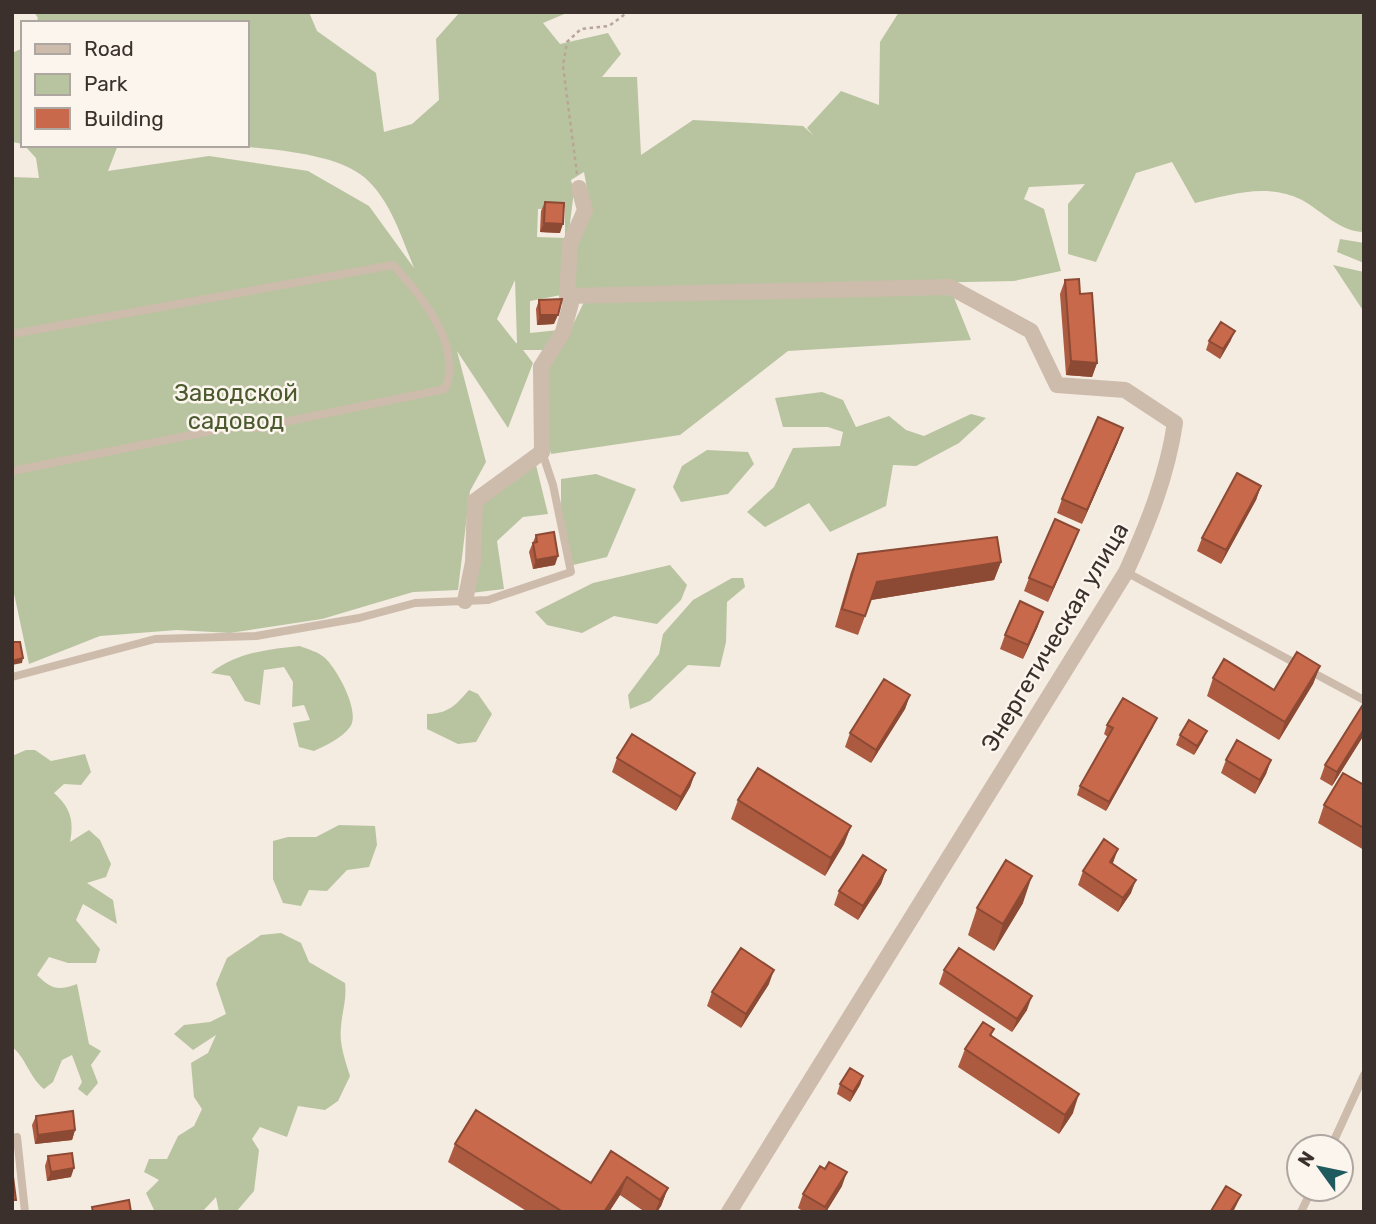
<svg xmlns="http://www.w3.org/2000/svg" width="1376" height="1224" font-family="Rubik,sans-serif">
<rect width="100%" height="100%" fill="#f4ebe1"/>
<path fill="#b8c4a0" fill-rule="evenodd" d="M34,12h275l8,19 59,42 8,59 28,-8 27,-24 -3,-61 24,-27h109l-26,11 17,21 48,-11 13,21 -19,23h35l4,78 52,-35 110,6 10,9 -6,-7 34,-37 38,14 1,-63 19,-30h465v220c-24,0 -42,-21 -62,-32 -35,-18 -73,-5 -107,3l-23,-41 -36,11 -40,89 -28,-8v-50l17,-20 -56,3 -5,12 20,10 17,62 -47,10 -441,9 4,-58 14,-21 -7,-39 -13,8 3,11 -13,104 -31,6v32l29,-3 -14,20h-22l10,13 -25,65 -51,-77 29,111 -16,29 -12,99 -45,2 -91,27 -92,14 -53,-3 -77,6 -71,28 -17,-80v-407l27,1 -3,-20 -12,-13h94l-10,26 101,-15 99,15 61,35 45,62c-12,-30 -24,-69 -50,-91 -30,-25 -99,-28 -137,-32h20v-122h-211l2,-5zM565,208v30l-28,-1 1,-28zM515,280l2,63h-1l-19,-24z
M23,48v96l-11,-2v-89z
M1340,239l24,4v20l-27,-11z
M1333,265l31,7v40z
M951,290l20,50 -183,11 -108,84 -129,19 -8,-30 1,-48 19,-31 21,-43z
M822,392l21,8 13,27 33,-11 17,14 18,6 47,-22 15,4 -27,25 -43,23 -23,-1 -7,41 -56,26 -21,-29 -44,24 -18,-15 27,-25 19,-39 47,-2 3,-14 -15,-5h-45l-8,-29z
M707,450l41,2 6,12 -26,30 -47,8 -8,-15 9,-21z
M536,465l12,49 -25,3 -26,24 7,48 -33,4 9,-87z
M596,474l40,15 -29,68 -34,8 -12,-55v-31z
M670,565l17,20 -6,15 -24,24 -43,-8 -32,17 -35,-8 -12,-13 58,-29z
M732,578h11l2,9 -18,15 -1,40 -6,25 -32,-2 -38,36 -20,8 -2,-14 31,-41 4,-20 30,-34z
M300,646c7,3 19,6 25,12 12,11 36,54 25,69 -9,12 -24,18 -36,24l-15,-4 -6,-24 17,-3 -6,-15 -12,2 1,-25 -9,-15 -20,3 -4,35 -15,-4 -15,-25 -19,-3c24,-20 58,-24 89,-27z
M469,690l9,4 14,20 -16,28 -18,2 -31,-15v-15c21,0 29,-9 42,-24z
M26,750h9l16,11 34,-7 6,18 -10,13 -17,-1 -10,9c17,15 20,28 16,49l19,-12 11,10 11,24 -5,13 -19,6 26,17 4,24 -34,-20 -7,16 24,29 -4,14h-28l-19,-6 -12,18c14,14 21,16 40,9l12,60 12,7 -10,14 7,18 -11,13 -9,-7 4,-7 -10,-27 -10,5 -9,22 -9,7c-15,-12 -19,-33 -32,-42v-291z
M339,825l36,1 2,19 -8,22 -22,3 -20,21 -18,-1 -8,16 -18,-3 -10,-24v-38l15,-4h28z
M281,933l20,10 8,19 36,21c2,17 -3,28 -4,44 -2,17 4,33 9,49l-12,25 -13,9 -27,-4 -11,31 -27,-10 -8,12 7,11 -5,41 -18,21h-17l-3,-15 -14,15h-47l-9,-19 13,-13 -15,-8 5,-13h18l11,-23 16,-10 8,-17 -8,-12 -3,-34 17,-10 8,-18 -23,15 -19,-16 10,-9 26,-3 16,-8 -10,-30 11,-26 34,-23z"/>
<g fill="none" stroke-linecap="round" stroke-linejoin="round">
<path stroke="#b9a596" stroke-width="2.5" stroke-dasharray="3.5 3.5" stroke-linecap="butt" d="M577,174l-14,-108 4,-24 14,-13 28,-3 19,-14"/>
<path stroke="#cdbbac" stroke-width="8" d="M12,334l381,-69c28,30 70,80 52,124l-190,39 -14,-3 -229,46
M1126,572l238,128
M12,677l143,-38 101,-3 103,-18 56,-15 73,-3 83,-28 -18,-87 -11,-33
M17,1137l8,75
M1331,1147l33,-72
M1301,1212l11,-23"/>
<path stroke="#cdbbac" stroke-width="16" d="M567,296l383,-9 81,44 26,54 68,5 50,33c-8,53 -27,101 -49,149l-397,640
M465,601l8,-39 2,-61 67,-49 -1,-85 22,-35 8,-29 -4,-7 3,-52 15,-34 -6,-22"/>
</g>
<path fill="#ac5a40" d="M545,202l15,31 -20,-1 1,-21z
M1065,280l15,14 17,69 -5,14 -26,-2 -6,-81z
M539,300l15,24 -17,1 -1,-16z
M1231,340l-11,19 -14,-9 3,-9z
M1118,442l-36,82 -25,-11 5,-14z
M1261,486l-5,14 -35,64 -24,-13 5,-13z
M1079,530l-31,72 -24,-11 5,-13z
M536,535l19,30 -22,4 -4,-17z
M858,554l143,8 -7,18 -123,20 -13,35 -23,-8 16,-55z
M1038,626l-15,33 -23,-10 5,-14z
M1320,666l-7,18 -34,56 -72,-44 6,-18 61,12z
M910,695l-5,14 -34,54 -26,-16 5,-14z
M1364,703v32l-32,51 -12,-7 5,-14z
M1107,725l46,2 -47,84 -29,-16 3,-9 28,-49 -4,-3z
M1180,735l23,5 -9,15 -18,-10z
M617,758l78,15 -5,14 -14,24 -64,-39z
M1226,760h45l-5,14 -11,20 -34,-21z
M1364,785v65l-46,-27 6,-18z
M738,800l113,26 -7,18 -19,32 -94,-57z
M1112,864l19,29 -13,19 -40,-27 5,-14z
M886,870l-5,14 -23,36 -24,-15 5,-14z
M1023,903l-29,48 -26,-16 9,-27z
M944,970l83,40 -15,22 -73,-48z
M769,984l-28,44 -34,-22 5,-14z
M994,1029l-3,7 82,77 -14,21 -101,-67 7,-18z
M863,1076l-3,9 -10,17 -13,-8 3,-10z
M36,1116l39,14 -3,10 -37,4 -3,-19z
M455,1144l136,39 20,-32 57,37 -7,18 -4,6h-12l-25,-17 -11,17h-81l-80,-50z
M48,1156l23,21 -24,4 -2,-15z
M842,1186l-16,26h-22l-6,-4 5,-14z"/>
<path fill="#8c4a34" d="M544,223l19,1 -3,9 -20,-1z
M540,315h18l-4,9 -17,1z
M1235,331l-4,9 -11,19 3,-10z
M1071,361l26,2 -5,14 -26,-2z
M1123,428l-5,14 -36,82 5,-14z
M1261,486l-5,14 -35,64 5,-14z
M1079,530l-5,13 -26,59 5,-14z
M558,556l-3,9 -22,4 3,-9z
M1001,562l-7,18 -123,20 6,-18z
M1043,612l-5,14 -15,33 5,-14z
M23,658l-1,5 -10,2v-4z
M1320,666l-7,18 -34,56 6,-18z
M910,695l-5,14 -34,54 5,-13z
M1157,718l-4,9 -47,84 3,-9z
M1364,729v6l-32,51 5,-14z
M1207,731l-4,9 -9,15 3,-9z
M1271,760l-5,14 -11,20 5,-14z
M695,773l-5,14 -14,24 5,-14z
M851,826l-7,18 -19,32 6,-18z
M1118,849l-5,14 -8,12 5,-13z
M886,870l-5,14 -23,36 5,-14z
M1032,876l-9,27 -29,48 9,-27z
M1136,880l-5,13 -13,19 5,-14z
M774,970l-5,14 -28,44 5,-14z
M1032,996l-5,14 -15,22 5,-13z
M863,1076l-3,9 -10,17 3,-10z
M1079,1094l-6,19 -14,21 6,-19z
M75,1130l-3,10 -37,4 3,-9z
M74,1168l-3,9 -24,4 4,-9z
M847,1172l-5,14 -16,26h-2z
M627,1177l-7,18 -11,17h-5z
M668,1188l-7,18 -4,6h-2l5,-12z
M1241,1195l-4,9 -4,8h-3z"/>
<path fill="#c8694b" stroke="#8c4a34" stroke-width="2" d="M545,202l19,1 -1,21 -19,-1z
M1079,279l1,15 12,-1 5,70 -26,-2 -6,-81z
M562,299l-4,16h-18l-1,-15z
M1221,322l14,9 -12,18 -14,-8z
M1098,417l25,11 -36,82 -25,-11z
M1237,473l24,13 -35,64 -24,-12z
M1055,519l24,11 -26,58 -24,-10z
M554,532l4,24 -22,4 -3,-17 4,-1 -1,-7z
M997,537l4,25 -124,20 -12,34 -23,-7 16,-55z
M1020,601l23,11 -15,33 -23,-10z
M12,642h8l3,16 -11,3z
M1297,652l23,14 -35,56 -72,-44 11,-19 50,31z
M884,679l26,16 -34,55 -26,-17z
M1123,698l34,20 -48,84 -29,-16 33,-58 -6,-3z
M1364,703v26l-27,43 -12,-7z
M1189,720l18,11 -10,15 -17,-11z
M632,734l63,39 -14,24 -64,-39z
M1237,740l34,20 -11,20 -34,-20z
M758,768l93,58 -20,32 -93,-58z
M1343,773l21,12v43l-40,-23z
M1104,839l14,10 -8,13 26,18 -13,18 -40,-27z
M863,855l23,15 -23,36 -24,-15z
M1006,860l26,16 -29,48 -26,-16z
M741,948l33,22 -28,44 -34,-22z
M959,948l73,48 -15,23 -73,-49z
M983,1022l11,7 -4,6 89,59 -14,21 -100,-66z
M850,1068l13,8 -10,16 -13,-8z
M476,1110l115,73 20,-32 57,37 -8,12 -33,-23 -23,35h-41l-108,-68z
M73,1111l2,19 -37,5 -2,-19z
M72,1153l2,15 -23,4 -3,-16z
M829,1162l18,10 -22,35 -22,-13 17,-28 5,3z
M12,1169l4,31h-4z
M1226,1186l15,9 -11,17h-18l-1,-1z
M129,1200l2,12h-38l-1,-5z"/>
<g text-anchor="middle" stroke-width="5" stroke-linejoin="round" paint-order="stroke">
<g font-size="24" fill="#4a5a2e" stroke="#fbf5ee">
<text x="236" y="401">Заводской<tspan x="236" dy="28">садовод</tspan></text>
</g>
<g font-size="24" fill="#3b302b" stroke="#fbf5ee">
<text transform="translate(1055 637) rotate(-59)" y="8">Энергетическая улица</text>
</g>
</g>
<rect width="1376" height="1224" fill="none" stroke="#3b302b" stroke-width="28"/>
<rect x="21" y="21" width="228" height="126" fill="#fbf5ee" stroke="#aea6a0" stroke-width="2"/>
<rect x="35" y="44" width="35" height="10" fill="#cdbbac" stroke="#aea6a0" stroke-width="2"/>
<text x="84" y="56" font-size="21" fill="#3b302b">Road</text>
<rect x="35" y="74" width="35" height="21" fill="#b8c4a0" stroke="#aea6a0" stroke-width="2"/>
<text x="84" y="91" font-size="21" fill="#3b302b">Park</text>
<rect x="35" y="108" width="35" height="21" fill="#c8694b" stroke="#aea6a0" stroke-width="2"/>
<text x="84" y="126" font-size="21" fill="#3b302b">Building</text>
<g transform="translate(1320 1168) rotate(303)"><circle r="33" fill="#fbf5ee" stroke="#aea6a0" stroke-width="2"/>
<path d="M0-5L12 26L0 18L-12 26Z" fill="#1f5a5e"/>
<text y="-10" font-size="19" font-weight="bold" text-anchor="middle" fill="#3b302b">N</text>
</g>
</svg>
